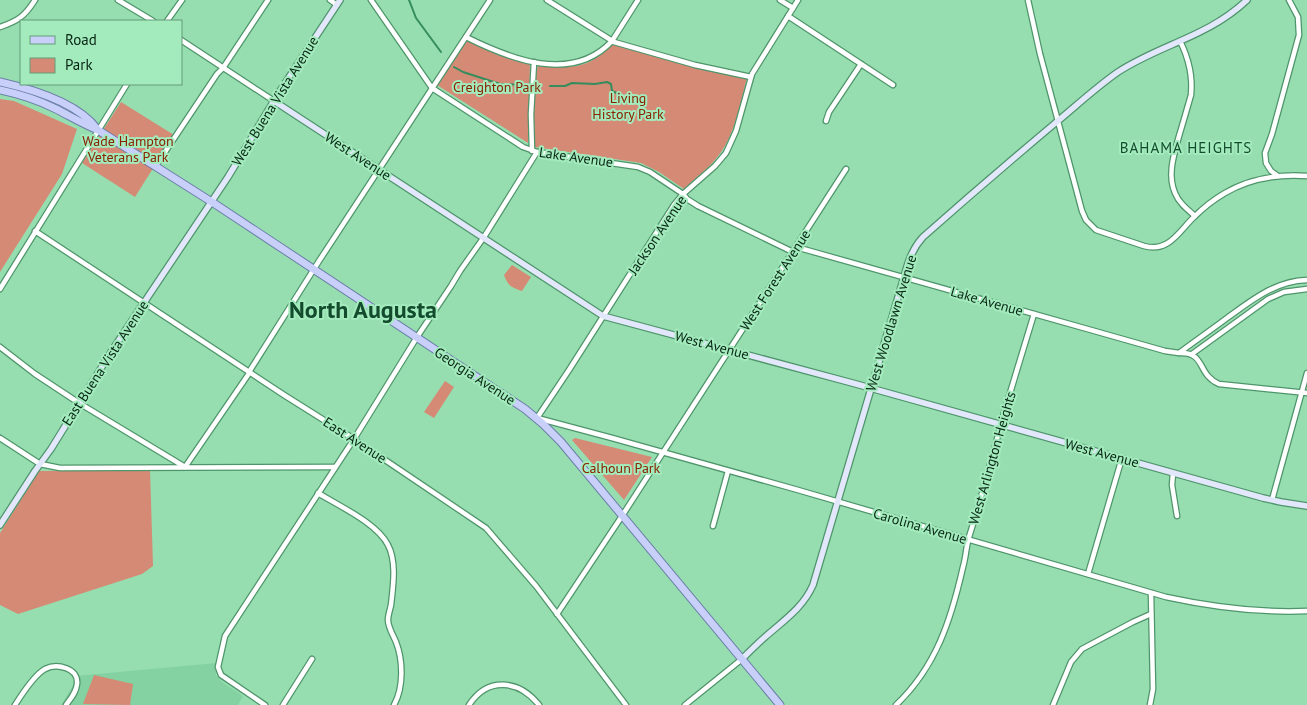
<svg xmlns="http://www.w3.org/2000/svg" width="1307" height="705" viewBox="0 0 1307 705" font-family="'PT Sans',sans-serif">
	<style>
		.built { fill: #84d2a1 }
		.green { fill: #d58a75 }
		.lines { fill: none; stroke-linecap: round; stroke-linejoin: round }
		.stream { stroke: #358c5c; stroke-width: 2 }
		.street-casing { stroke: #4f956b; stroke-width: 7 }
		.secondary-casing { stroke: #4f956b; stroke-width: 8 }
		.primary-casing { stroke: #6c7fa7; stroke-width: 9 }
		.street { stroke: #fff; stroke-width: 4.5 }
		.secondary { stroke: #e3e7fc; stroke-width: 5.5 }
		.primary { stroke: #c8d0fa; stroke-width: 7 }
		.labels { text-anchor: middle; stroke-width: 4; stroke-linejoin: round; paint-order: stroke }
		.park-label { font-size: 14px; fill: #882201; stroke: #a3ebbd }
		.street-label { font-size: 14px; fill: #072514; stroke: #a3ebbd }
		.neighbourhood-label { font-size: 15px; letter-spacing: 1px; fill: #134b2d; stroke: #a3ebbd }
		.town-label { font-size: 24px; font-weight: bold; fill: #134b2d; stroke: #a3ebbd }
	</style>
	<rect width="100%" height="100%" fill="#96deb0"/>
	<!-- built -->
	<polygon class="built" points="216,663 216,675 222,682 243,696 238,705 61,705 73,685 75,676"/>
	<!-- green -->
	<g class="green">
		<polygon points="467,40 498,55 530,63 528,143 437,85"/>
		<path d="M612,44L680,63L747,78C741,100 737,124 726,144C716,163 699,175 684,189L659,172L641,163L535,147C534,120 532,91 538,65C570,69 590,69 612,44Z"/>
		<polygon points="0,99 14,101 77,129 62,174 0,272"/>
		<polygon points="121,102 174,135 135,197 82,163"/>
		<path d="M512,265L531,277L522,291C511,287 508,286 504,275Z"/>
		<polygon points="445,381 454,387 434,418 424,412"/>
		<polygon points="575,438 652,457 624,500 572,440"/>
		<polygon points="150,470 153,566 142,574 18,614 0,605 0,533 39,471"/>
		<polygon points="94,675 133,684 130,705 83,704"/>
	</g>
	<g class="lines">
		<!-- stream -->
		<g class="stream">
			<polyline points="409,0 416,18 441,52"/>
			<polyline points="454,67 463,72 500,84 524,85"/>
			<polyline points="550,86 565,86 572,83 595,84 607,82 611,84 612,91 623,96"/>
		</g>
		<!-- street casing -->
		<g class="street-casing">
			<g id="street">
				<polyline points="118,0 153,21"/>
				<polyline points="330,0 337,5"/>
				<polyline points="371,0 432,88 523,147 537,152 638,167 650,172 683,194 687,199 698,206 793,252"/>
				<polyline points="547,0 614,42 695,65 751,77"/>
				<polyline points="780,0 793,8"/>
				<path d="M798,0L752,74L736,131L726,153L715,166L683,194L674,205L569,370L537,418L612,438L798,490L1166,597C1212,607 1260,613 1307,611"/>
				<path d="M1028,0L1040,54L1082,211L1086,220L1096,230L1144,246C1169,253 1179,231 1194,217C1203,208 1213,200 1225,193C1249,179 1279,174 1307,176"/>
				<polyline points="788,16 893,85"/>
				<polyline points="167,21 182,0"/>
				<path d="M0,27C18,21 25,16 35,0"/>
				<path d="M466,37C510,59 572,84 612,41L638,0"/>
				<polyline points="181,40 274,101"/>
				<path d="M1180,41C1189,59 1193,75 1191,95C1187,109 1183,123 1179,136C1174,155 1167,174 1175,193C1179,203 1187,209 1195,216"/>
				<polyline points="826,121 829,112 861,64"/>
				<polyline points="532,151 531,114 534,62"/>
				<polyline points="155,167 217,74 223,68 268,0"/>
				<polyline points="1278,176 1271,171 1266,163 1265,153 1272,134 1299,35 1298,17 1289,0"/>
				<polyline points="35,231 284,395 354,439 486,528 536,586 626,705"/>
				<path d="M796,247L1098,332L1165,351L1179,353C1195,341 1211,330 1227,318C1252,300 1275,281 1307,280"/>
				<polyline points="0,289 127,84"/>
				<polyline points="0,347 35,374 79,403 185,467 250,372"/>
				<path d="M1180,353C1206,352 1197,375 1219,384L1307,393"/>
				<polyline points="1192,354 1268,299 1284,292 1307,289"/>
				<polyline points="249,372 319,261 490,0"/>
				<polyline points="0,438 40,464 60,468 335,467"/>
				<polyline points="1173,473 1172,485 1177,516"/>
				<path d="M318,493C339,506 377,523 388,545C397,562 393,587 391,605C390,610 388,615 388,620C388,627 393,635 396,642C403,660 404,687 394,705"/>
				<polyline points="1272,500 1307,373"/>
				<polyline points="713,526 728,471"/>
				<polyline points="1088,574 1122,458"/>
				<polyline points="557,614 622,516 846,169"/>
				<path d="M15,705C22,694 34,675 45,669C57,663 79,668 77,684C76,693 71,698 66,705"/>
				<polyline points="265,705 221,675 218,667 225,636 354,439 417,337 451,286 460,271 484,237 537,152"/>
				<polyline points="283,705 312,659"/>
				<path d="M469,705C488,676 519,680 539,705"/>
				<polyline points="685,705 742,659"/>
				<path d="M896,705C936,667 951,620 963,567C966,557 966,547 969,537C982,496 993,454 1004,413C1014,379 1024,347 1034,314"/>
				<polyline points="1053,705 1071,662 1082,649 1133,622 1151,614"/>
				<polyline points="1150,705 1153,689 1151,593"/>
			</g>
		</g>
		<!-- secondary casing -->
		<g class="secondary-casing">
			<g id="secondary">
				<polyline points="274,101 603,316 856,384 1263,498 1281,502 1307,506"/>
				<polyline points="0,525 35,471 51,449 111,352 228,177 278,94 340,0"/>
				<path d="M742,659C749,652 757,644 765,637C783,621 803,608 813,585L904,277C908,262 912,249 923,237C966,199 1009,162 1053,125C1075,107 1095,88 1118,72C1161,44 1208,37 1247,0"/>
			</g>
		</g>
		<!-- primary casing -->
		<g class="primary-casing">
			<g id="primary">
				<path d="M0,82C31,89 78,103 97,129"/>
				<path d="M0,90C19,94 38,100 56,109C70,116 83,124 98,130L215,204L525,409L543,424L561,442L780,705"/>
			</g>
		</g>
		<!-- street -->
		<use href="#street" class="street"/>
		<!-- secondary -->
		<use href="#secondary" class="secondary"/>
		<!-- primary -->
		<use href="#primary" class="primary"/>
	</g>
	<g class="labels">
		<!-- park labels -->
		<g class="park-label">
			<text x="497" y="92">Creighton Park</text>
			<text x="628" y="103">Living<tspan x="628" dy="16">History Park</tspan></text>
			<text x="128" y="146">Wade Hampton<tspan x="128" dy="16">Veterans Park</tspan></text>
			<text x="621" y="473">Calhoun Park</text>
		</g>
		<!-- street labels -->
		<g class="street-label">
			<text transform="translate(275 101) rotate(-58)" y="5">West Buena Vista Avenue</text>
			<text transform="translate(358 156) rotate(33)" y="5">West Avenue</text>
			<text transform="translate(576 157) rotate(8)" y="5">Lake Avenue</text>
			<text transform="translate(657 235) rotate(-56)" y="5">Jackson Avenue</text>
			<text transform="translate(775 280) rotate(-57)" y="5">West Forest Avenue</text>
			<text transform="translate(987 301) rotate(16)" y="5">Lake Avenue</text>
			<text transform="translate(891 323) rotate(-73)" y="5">West Woodlawn Avenue</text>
			<text transform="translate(712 345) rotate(15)" y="5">West Avenue</text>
			<text transform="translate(105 363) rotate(-57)" y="5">East Buena Vista Avenue</text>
			<text transform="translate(475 376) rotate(33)" y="5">Georgia Avenue</text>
			<text transform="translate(355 440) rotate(33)" y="5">East Avenue</text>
			<text transform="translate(1102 453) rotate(15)" y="5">West Avenue</text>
			<text transform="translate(992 458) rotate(-74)" y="5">West Arlington Heights</text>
			<text transform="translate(920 526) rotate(16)" y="5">Carolina Avenue</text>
		</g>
		<!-- neighbourhood labels -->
		<g class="neighbourhood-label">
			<text x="1186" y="153">BAHAMA HEIGHTS</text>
		</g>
		<!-- town labels -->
		<g class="town-label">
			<text x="363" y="318">North Augusta</text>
		</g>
	</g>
	<!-- legend -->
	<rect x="20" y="20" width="162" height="65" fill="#a3ebbd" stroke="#659c79"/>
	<rect x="30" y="36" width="25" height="8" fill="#c8d0fa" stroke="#659c79"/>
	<text x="65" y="45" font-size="15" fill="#072514">Road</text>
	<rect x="30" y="58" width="25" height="15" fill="#d58a75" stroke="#659c79"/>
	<text x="65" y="70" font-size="15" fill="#072514">Park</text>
</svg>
